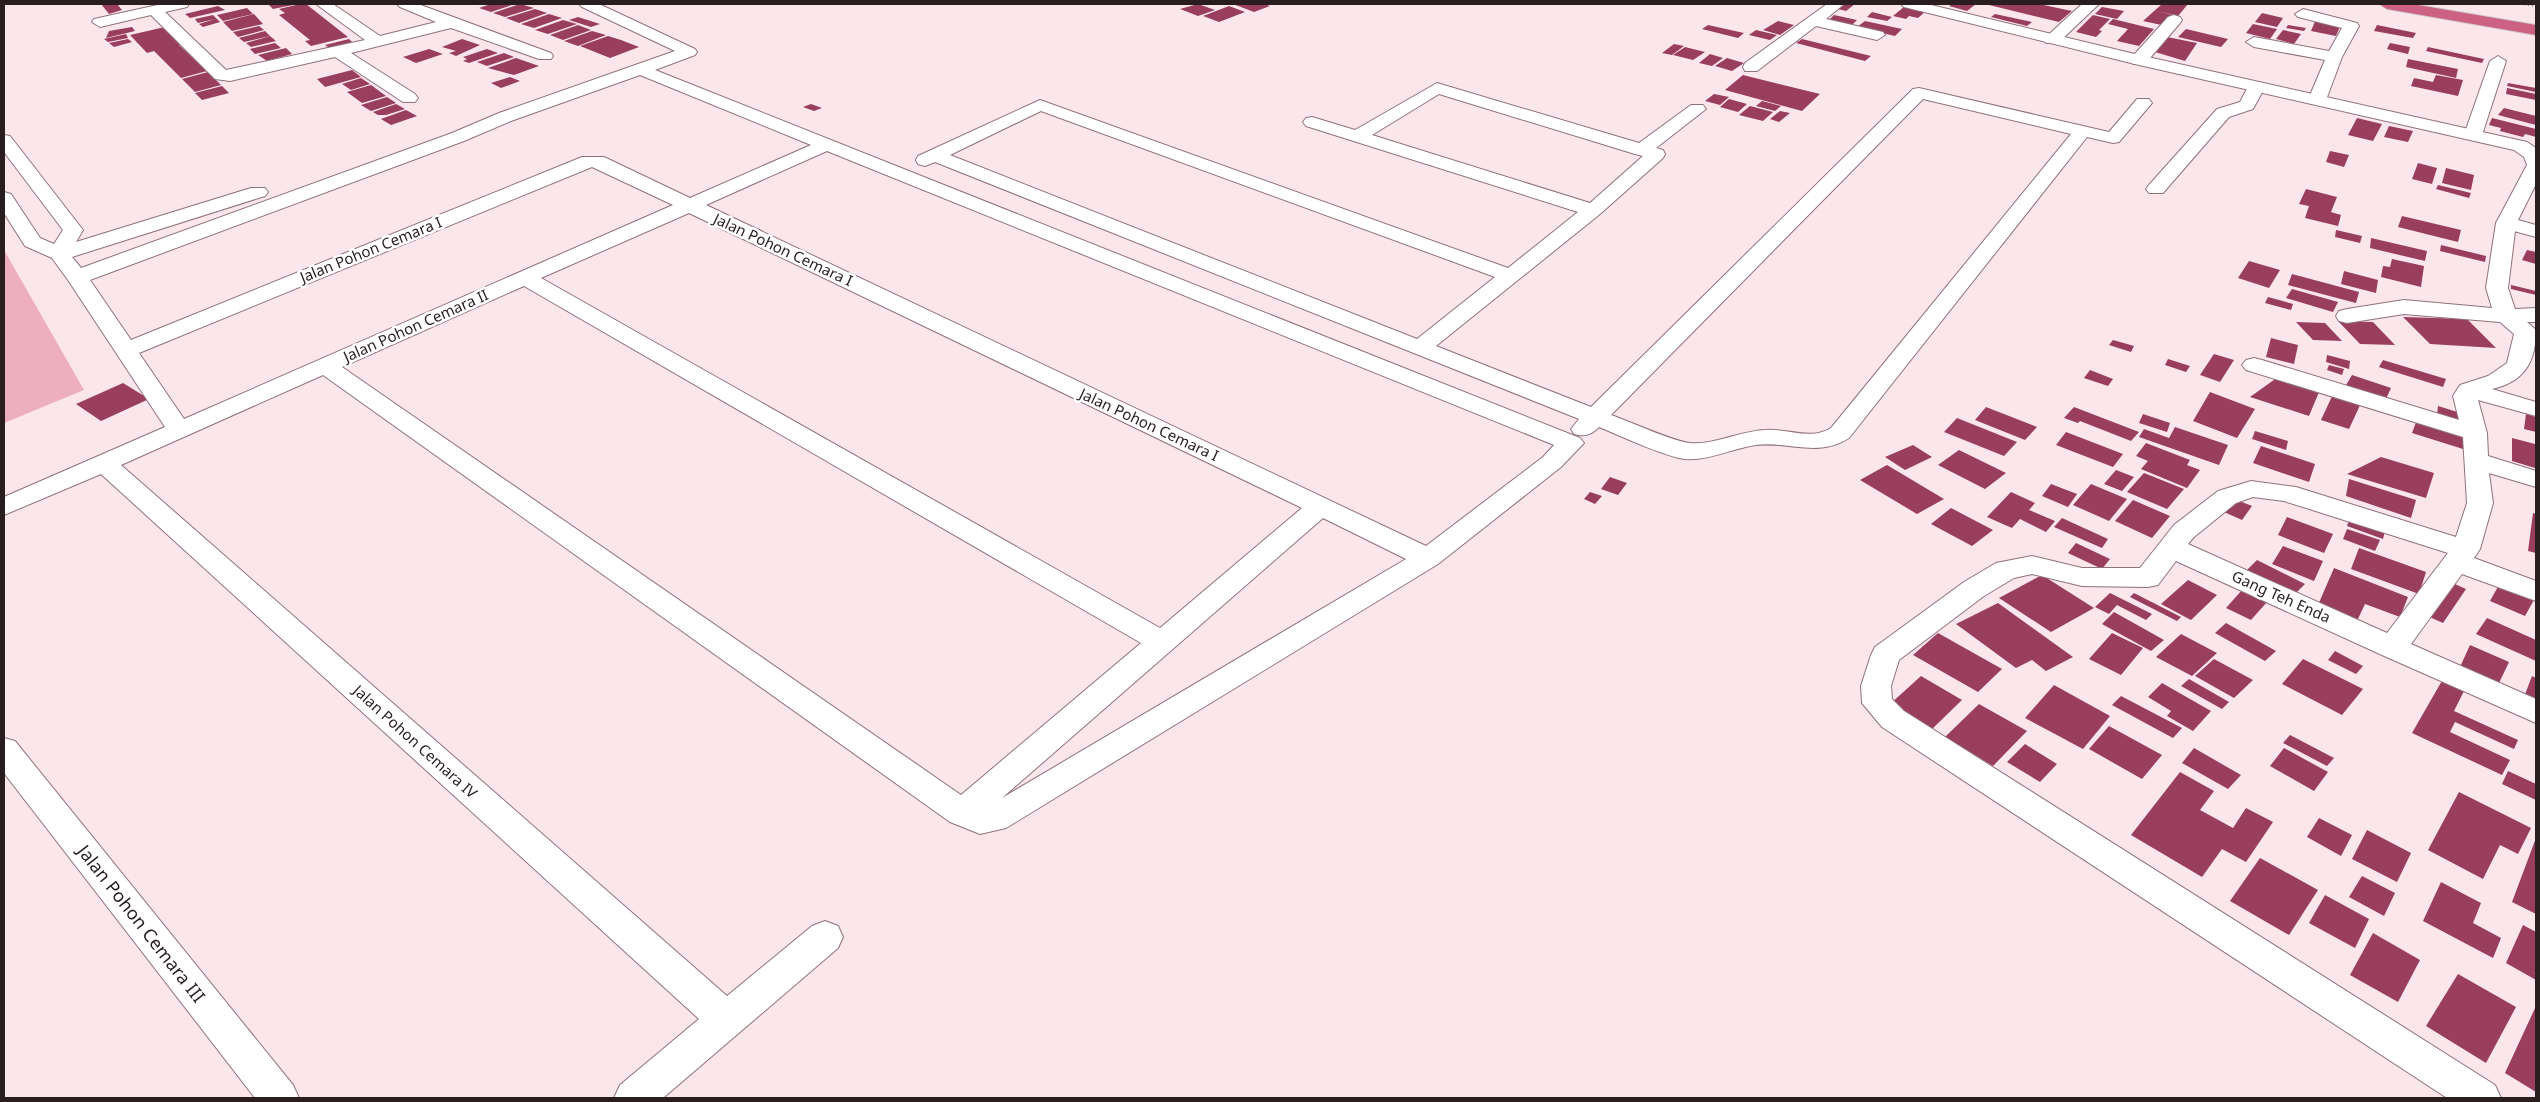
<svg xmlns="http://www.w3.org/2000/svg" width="2540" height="1102" viewBox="0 0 2540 1102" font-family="'Noto Sans',sans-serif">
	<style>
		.green { fill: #edaebe }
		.building { fill: #9a3e5d }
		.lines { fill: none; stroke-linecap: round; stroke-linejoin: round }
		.street-casing { stroke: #907279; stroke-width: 2 }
		.secondary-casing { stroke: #907279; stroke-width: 2 }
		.highway-casing { stroke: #d0cdce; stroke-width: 2 }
		.street { fill: #fff; fill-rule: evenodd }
		.secondary { fill: #fff; fill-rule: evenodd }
		.highway { fill: #cd6184; fill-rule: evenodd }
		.rail { stroke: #7d6d71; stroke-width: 2.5; stroke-dasharray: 1 3; stroke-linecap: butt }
		.labels { text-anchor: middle; stroke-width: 5; stroke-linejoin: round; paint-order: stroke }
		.street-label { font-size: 15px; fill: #291d20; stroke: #fff }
		.near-street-label { font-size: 18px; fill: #291d20; stroke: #fff }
	</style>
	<rect width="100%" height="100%" fill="#fbe6eb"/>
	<!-- green -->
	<polygon class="green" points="4,250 84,390 4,423"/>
	<!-- building -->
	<g class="building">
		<polygon points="101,4 117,4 122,10 109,14"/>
		<polygon points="268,4 293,4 293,5 273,9"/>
		<polygon points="300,4 306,4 348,37 311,46 305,41 310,40 279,15 285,13 279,9"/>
		<polygon points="491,4 515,4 491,12 479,8"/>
		<polygon points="520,4 534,8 505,17 493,13"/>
		<polygon points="1198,4 1215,10 1198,16 1180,9"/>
		<polygon points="1233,4 1264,4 1270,6 1254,12"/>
		<polygon points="1845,4 1855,4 1846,11 1838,9"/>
		<polygon points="1952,4 1976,4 1967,11 1949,6"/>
		<polygon points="1991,4 2039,4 2072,11 2059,22 1989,5"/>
		<polygon points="2162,4 2188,4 2178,16 2158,11 2176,16 2166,26 2143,21"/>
		<polygon points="218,6 225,10 190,18 185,14"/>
		<polygon points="1229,6 1245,12 1219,22 1203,16"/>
		<polygon points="1905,6 1926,11 1918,18 1909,16 1906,19 1893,16"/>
		<polygon points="2102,7 2124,11 2117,19 2095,14"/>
		<polygon points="247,8 253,14 223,21 217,15"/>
		<polygon points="535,9 547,13 519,23 506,18"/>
		<polygon points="1872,12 1892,17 1887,21 1867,17"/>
		<polygon points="2262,13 2283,18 2277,27 2255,22"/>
		<polygon points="254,14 263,24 232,31 223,22"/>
		<polygon points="549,14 562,18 534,28 521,24"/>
		<polygon points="1995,14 2032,22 2027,26 1991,17"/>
		<polygon points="213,15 220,22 203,27 199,24 215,19 198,23 195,19"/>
		<polygon points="1834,15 1857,20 1851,26 1828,21"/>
		<polygon points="2093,15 2110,19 2099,30 2102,31 2096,37 2076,32"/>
		<polygon points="578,17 600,24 591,27 569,20"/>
		<polygon points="2113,19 2154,29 2139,46 2117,41 2128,29 2108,24"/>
		<polygon points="2316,19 2341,24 2336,36 2311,31"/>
		<polygon points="563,20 577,24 548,34 535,30"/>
		<polygon points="1778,21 1794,25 1780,35 1763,30"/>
		<polygon points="1865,21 1902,29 1895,36 1857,27"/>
		<polygon points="2253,24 2277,29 2270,39 2246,33"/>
		<polygon points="578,25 591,30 563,40 550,35"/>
		<polygon points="1708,25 1744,33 1738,38 1702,29"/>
		<polygon points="2288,25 2306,28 2304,31 2286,28"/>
		<polygon points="2377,25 2416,33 2413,38 2374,31"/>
		<polygon points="259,26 264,30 238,37 233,32"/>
		<polygon points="132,27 135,31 106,38 109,31"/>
		<polygon points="165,27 182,45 179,45 207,71 181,78 154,51 147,53 130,35"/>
		<polygon points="2186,29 2228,39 2221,47 2178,37"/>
		<polygon points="1756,30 1777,35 1770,40 1749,35"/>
		<polygon points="2283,30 2301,34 2294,44 2276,39"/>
		<polygon points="265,31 270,36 244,42 239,38"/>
		<polygon points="592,31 606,35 578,46 564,41"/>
		<polygon points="126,34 128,38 108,42 104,39"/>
		<polygon points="270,36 276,41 251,47 246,43"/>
		<polygon points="608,36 621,40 639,47 610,58 580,46"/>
		<polygon points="2167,37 2197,43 2185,61 2155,52"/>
		<polygon points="128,39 132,42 114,47 109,43"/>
		<polygon points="349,39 354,44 324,51 321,49 328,47 325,45"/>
		<polygon points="462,39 480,45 456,56 449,53 456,51 442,47"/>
		<polygon points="1802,39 1871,56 1865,61 1796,43"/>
		<polygon points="275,43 281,48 255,54 250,49"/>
		<polygon points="2390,43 2410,47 2408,54 2387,49"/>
		<polygon points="1674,44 1684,46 1672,55 1662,53"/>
		<polygon points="1685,47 1705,52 1693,60 1673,55"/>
		<polygon points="2428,47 2484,59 2482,63 2426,51"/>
		<polygon points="286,48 292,54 267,61 258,55"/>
		<polygon points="429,49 443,54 416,63 403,57"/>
		<polygon points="487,49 498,53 469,63 463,61 467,59 463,57"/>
		<polygon points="504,53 514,57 487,66 477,62"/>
		<polygon points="1710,54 1723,58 1712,66 1699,63"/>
		<polygon points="516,58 539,66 514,75 488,68"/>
		<polygon points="1727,58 1744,63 1732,71 1715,66"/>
		<polygon points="2408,59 2458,69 2456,78 2406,67"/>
		<polygon points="352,70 361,77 325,87 317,79"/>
		<polygon points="208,72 221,85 195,92 182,79"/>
		<polygon points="1743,75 1820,94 1802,111 1725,90"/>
		<polygon points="2436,75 2463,80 2458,96 2411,86 2414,78 2433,82"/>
		<polygon points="510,77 520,81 501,88 491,83"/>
		<polygon points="361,78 370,84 351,90 342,84"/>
		<polygon points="2508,83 2536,88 2536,92 2507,86"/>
		<polygon points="371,85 386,96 362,103 347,92"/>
		<polygon points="222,86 229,93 202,100 195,93"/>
		<polygon points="2507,88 2536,94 2536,100 2506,94"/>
		<polygon points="1714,94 1729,97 1720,105 1705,101"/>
		<polygon points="387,97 396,103 371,111 361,105"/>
		<polygon points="1729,99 1747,104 1738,112 1720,107"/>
		<polygon points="1762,101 1781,106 1775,111 1756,106"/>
		<polygon points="396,104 405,109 386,115 378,115 373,112"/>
		<polygon points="811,104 822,108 814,111 803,107"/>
		<polygon points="1750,106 1773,112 1763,121 1739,115"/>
		<polygon points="2504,108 2536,116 2536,125 2498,115"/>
		<polygon points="406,110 417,116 391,125 381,119"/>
		<polygon points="1780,111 1790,113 1779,122 1770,119"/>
		<polygon points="2357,118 2382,124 2373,141 2348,135"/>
		<polygon points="2492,118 2536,129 2536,137 2525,134 2523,137 2500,131 2501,128 2489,125"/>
		<polygon points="2389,126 2413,131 2408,142 2384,137"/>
		<polygon points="2330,151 2349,155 2344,167 2326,162"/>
		<polygon points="2418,163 2437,168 2432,184 2412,179"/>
		<polygon points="2446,168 2474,175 2471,190 2442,183"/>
		<polygon points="2438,185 2471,193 2469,198 2436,189"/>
		<polygon points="2306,189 2337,197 2331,212 2341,215 2338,226 2305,218 2309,206 2299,204"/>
		<polygon points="2402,216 2461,230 2458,242 2398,227"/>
		<polygon points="2336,230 2362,236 2360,243 2335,237"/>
		<polygon points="2371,238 2427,251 2425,261 2370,248"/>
		<polygon points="2441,245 2486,256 2485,262 2440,251"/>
		<polygon points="2527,250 2536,252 2536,264 2522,260"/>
		<polygon points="2392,259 2424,266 2421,287 2381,277 2383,266 2390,267"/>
		<polygon points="2249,261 2280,270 2269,288 2238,278"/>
		<polygon points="2344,271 2378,280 2376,293 2341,284"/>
		<polygon points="2292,274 2359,292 2356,303 2288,285"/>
		<polygon points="2511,285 2536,291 2536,295 2511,289"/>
		<polygon points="2292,289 2338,302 2333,312 2286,298"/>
		<polygon points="2268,297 2293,304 2291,310 2265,303"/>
		<polygon points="2403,317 2467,319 2496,348 2430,344"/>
		<polygon points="2338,321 2373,322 2395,345 2360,344"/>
		<polygon points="2296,322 2325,323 2342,341 2313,340"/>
		<polygon points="2271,338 2298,345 2294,364 2266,357"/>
		<polygon points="2113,340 2134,346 2131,352 2109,345"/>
		<polygon points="2214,354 2234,360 2220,382 2200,375"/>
		<polygon points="2327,355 2350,361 2349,369 2326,362"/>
		<polygon points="2168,359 2190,366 2186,372 2165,365"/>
		<polygon points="2383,360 2446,379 2443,387 2379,367"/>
		<polygon points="2329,365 2344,369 2342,375 2327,370"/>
		<polygon points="2090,370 2113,379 2108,386 2084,378"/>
		<polygon points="2352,375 2391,388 2385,401 2345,387"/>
		<polygon points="2278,377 2319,392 2309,416 2250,397"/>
		<polygon points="123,383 149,399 101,421 76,404"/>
		<polygon points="2210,392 2255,409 2237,438 2193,421"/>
		<polygon points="2334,392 2362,401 2349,429 2321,420"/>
		<polygon points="2438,406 2467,415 2466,423 2437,415"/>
		<polygon points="1986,407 2037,427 2025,440 1975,420"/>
		<polygon points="2074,407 2139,432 2131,441 2080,421 2078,423 2064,418"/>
		<polygon points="2143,414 2170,423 2167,432 2139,423"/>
		<polygon points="2526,414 2536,417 2536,432 2524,429"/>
		<polygon points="2418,417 2468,432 2463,449 2412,433"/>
		<polygon points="1957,418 2017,442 2004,456 1944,432"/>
		<polygon points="2175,427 2228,445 2219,465 2139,437 2144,429 2169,438"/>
		<polygon points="2255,431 2288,441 2286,450 2252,439"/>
		<polygon points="2066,432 2123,454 2113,467 2056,445"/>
		<polygon points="2512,438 2535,444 2535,468 2512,461"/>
		<polygon points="2146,443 2190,460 2187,465 2200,470 2187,488 2141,469 2148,461 2136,456"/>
		<polygon points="1913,445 1932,457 1905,470 1885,457"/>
		<polygon points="2261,446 2315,464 2309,482 2253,463"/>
		<polygon points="1959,450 2006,473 1985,489 1938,465"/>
		<polygon points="2381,457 2434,473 2426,498 2347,474"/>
		<polygon points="1887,465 1944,499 1917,514 1860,480"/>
		<polygon points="2116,470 2134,477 2122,491 2104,484"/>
		<polygon points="2144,473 2184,489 2167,509 2127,492"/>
		<polygon points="1610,477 1627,483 1618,495 1601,489"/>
		<polygon points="2349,479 2416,500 2411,518 2346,496"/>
		<polygon points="2051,484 2077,494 2068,507 2042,496"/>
		<polygon points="2091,484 2127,499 2109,521 2073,505"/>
		<polygon points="1590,492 1602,496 1595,504 1584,499"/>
		<polygon points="2011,492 2035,503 2029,510 2055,521 2046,532 2020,519 2012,528 1987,517"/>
		<polygon points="2234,499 2252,506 2242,520 2224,512"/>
		<polygon points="2133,500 2170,516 2152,538 2115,521"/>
		<polygon points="1951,508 1993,530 1972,546 1931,524"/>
		<polygon points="2533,513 2536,514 2536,553 2528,551"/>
		<polygon points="2351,515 2386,527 2383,539 2347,526"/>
		<polygon points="2287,517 2333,534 2324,553 2278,535"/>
		<polygon points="2062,518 2108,539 2102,548 2054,527"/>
		<polygon points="2347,529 2380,540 2375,551 2343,539"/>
		<polygon points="2076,543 2110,559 2102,569 2068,553"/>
		<polygon points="2283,546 2323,561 2314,581 2272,564"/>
		<polygon points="2359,548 2426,572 2419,594 2351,569"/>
		<polygon points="2257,560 2305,584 2294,595 2246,571"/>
		<polygon points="2334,568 2408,597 2400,617 2365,604 2357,621 2318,605"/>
		<polygon points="2042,575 2094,608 2051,632 1999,598"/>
		<polygon points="2188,580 2217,595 2191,620 2161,604"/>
		<polygon points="2448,581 2466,589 2443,623 2425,615"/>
		<polygon points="2500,583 2535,598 2525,616 2490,601"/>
		<polygon points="2242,590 2267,602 2251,620 2226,608"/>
		<polygon points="2110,593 2152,614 2146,620 2117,605 2109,614 2095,607"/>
		<polygon points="2134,593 2181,617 2177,621 2130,597"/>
		<polygon points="1998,603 2073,657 2046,671 2032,660 2016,668 1956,624"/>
		<polygon points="2114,612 2164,640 2151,651 2102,624"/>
		<polygon points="2487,618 2536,640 2536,661 2476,634"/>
		<polygon points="2226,623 2276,651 2265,661 2215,633"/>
		<polygon points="1938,633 2002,669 1978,692 1913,655"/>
		<polygon points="2112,633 2143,648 2121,675 2089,659"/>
		<polygon points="2181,634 2217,653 2192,676 2156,657"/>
		<polygon points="2470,645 2509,662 2499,683 2460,667"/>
		<polygon points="2335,651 2363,666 2356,674 2328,660"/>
		<polygon points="2214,659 2253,680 2234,698 2195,676"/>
		<polygon points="2303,659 2363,689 2342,715 2282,684"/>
		<polygon points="1921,676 1962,700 1931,730 1889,705"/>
		<polygon points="2532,676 2536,678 2536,702 2524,697"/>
		<polygon points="2189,679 2229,702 2222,709 2181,686"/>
		<polygon points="2443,679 2465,689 2454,711 2518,740 2514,749 2455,722 2450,732 2510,760 2502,775 2412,733"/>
		<polygon points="2162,683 2211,711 2193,731 2167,716 2171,711 2148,697"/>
		<polygon points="2054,685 2110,716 2083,749 2025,718"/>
		<polygon points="2121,696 2182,728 2173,738 2112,705"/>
		<polygon points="1979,704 2027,731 1993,766 1945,737"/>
		<polygon points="2109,726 2162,755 2142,779 2089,749"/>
		<polygon points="2290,735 2334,758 2327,766 2283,743"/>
		<polygon points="2025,744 2057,764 2040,782 2007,762"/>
		<polygon points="2194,748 2241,775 2228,789 2182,763"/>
		<polygon points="2284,748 2328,772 2314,791 2270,766"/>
		<polygon points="2508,771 2536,784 2536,800 2502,784"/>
		<polygon points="2180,772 2214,791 2200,810 2233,828 2246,808 2273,822 2246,862 2222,849 2202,877 2131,835"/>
		<polygon points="2459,792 2531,828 2518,854 2500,845 2483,879 2428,850"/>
		<polygon points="2319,818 2352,835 2341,856 2307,837"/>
		<polygon points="2367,830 2411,853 2397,882 2352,859"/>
		<polygon points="2536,838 2536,914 2512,902"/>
		<polygon points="2260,858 2318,890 2289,935 2230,901"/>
		<polygon points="2362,876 2395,893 2384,916 2349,897"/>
		<polygon points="2441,882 2481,903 2473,923 2501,938 2493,958 2423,921"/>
		<polygon points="2325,895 2369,919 2355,948 2309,923"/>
		<polygon points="2523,925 2536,932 2536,980 2506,963"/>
		<polygon points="2373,933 2420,960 2398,1002 2350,975"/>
		<polygon points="2458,974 2516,1007 2486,1063 2426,1026"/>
		<polygon points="2536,1006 2536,1092 2505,1073"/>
	</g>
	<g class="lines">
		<!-- street casing -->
		<g class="street-casing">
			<g id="street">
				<polygon points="162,4 189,4 187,7 165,12 226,70 365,40 316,4 333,4 380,36 436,22 400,7 397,4 418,4 551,53 553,56 551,59 539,59 451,28 351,53 415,94 418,98 415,102 403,102 335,57 230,81 215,79 151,15 100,27 92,22 94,19"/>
				<path d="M579,4H599L695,49L697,52L695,55L655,70L1580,438L1584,443L1561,467L1438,564L1006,828L980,834L950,822L323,375L121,465L727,996L812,926L825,921L838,926L843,937L838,948L663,1098H614L620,1085L699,1019L101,474L4,515V497L165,427L68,280L52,258L25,246L4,213V192L11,194L40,238L54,244L63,230L4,152V135L10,136L83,230L76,242L251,188H265L268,192L265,196L72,257L81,268L452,133L499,113L675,51L582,7ZM640,75L811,145L690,198L604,157H582L131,340L90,280L464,141L511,121ZM827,151L1554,445L1543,457L1426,546L706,205ZM592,167L673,205L184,419L139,353ZM689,213L1302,508L1160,628L541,278ZM524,286L1141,643L961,795L342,367ZM1323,518L1406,559L1002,798Z"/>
				<polygon points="1827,4 1844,4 1826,19 1883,32 1885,35 1877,40 1816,26 1757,71 1745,71 1743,67 1745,63"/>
				<polygon points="2082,4 2099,4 2058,43 2046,43 2044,40 2046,37"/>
				<polygon points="2303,9 2357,23 2359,26 2342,57 2326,100 2323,104 2311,104 2308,100 2325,60 2254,47 2246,42 2254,37 2329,51 2342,28 2298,17 2295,14"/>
				<polygon points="2174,15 2180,17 2182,20 2180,23 2145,64 2133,64 2131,60 2133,56 2168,17"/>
				<polygon points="2498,56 2506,61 2482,135 2479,139 2467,139 2464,135 2490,61"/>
				<polygon points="2256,82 2262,83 2265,87 2253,109 2229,117 2163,193 2149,193 2146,189 2149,185 2217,109 2240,102 2250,83"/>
				<path d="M1437,83L1639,143L1691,105H1703L1706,109L1656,148L1663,150L1665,154L1663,158L1600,214L1436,346L1591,407L1913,89L1919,88L2109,132L2137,99H2149L2152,103L2119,142L2113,143L2087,137L1849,438C1818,458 1789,441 1756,445C1733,448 1709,461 1685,459C1663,456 1621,436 1599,427C1591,435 1585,437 1574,434L1571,429L1579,419L935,162L925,166L918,164L916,160L918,156L1040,100L1508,268L1578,212L1306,126L1303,122L1306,118L1312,117L1355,130ZM1439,94L1635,154L1643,156L1590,203L1372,135ZM1923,99L2071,134L1831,428C1810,441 1788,428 1765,430C1740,431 1715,445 1690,443C1674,442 1629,421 1611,415ZM1041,111L1495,277L1417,339L950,155Z"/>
				<path d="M2506,217L2513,219L2516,223L2508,288L2515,309L2536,308V322H2527L2536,330C2536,362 2524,382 2492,389L2536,402V416L2478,400L2487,433L2488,456L2536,471V487L2489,473L2493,503L2480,549L2474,558L2536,581V601L2462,574L2411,644L2536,699V723L2382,655L2176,561L2158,585L2148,587L2082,586L2032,574L2014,578L1984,596L1899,660L1891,686L1892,699L1904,711L2495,1085L2501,1098H2447L1882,727L1862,703L1861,686L1871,655L1875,647L1964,582L1996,563L2032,556L2082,568H2140L2174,525L2218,491L2251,481L2296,487L2456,537L2467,503L2463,437L2246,370L2242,365L2246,360L2254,358L2262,360L2459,420L2453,396L2460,385L2488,376L2507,363L2514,334L2500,322L2404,314L2347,323L2339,321L2336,316L2339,311L2347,309L2404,300L2492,308L2486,288L2496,223L2499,219ZM2253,497L2284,501L2448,553L2387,633L2188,544L2194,537L2236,503Z"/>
				<polygon points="4,738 15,741 293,1085 299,1098 255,1098 4,773"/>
			</g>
		</g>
		<!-- secondary casing -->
		<g class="secondary-casing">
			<polygon id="secondary" points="1901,4 1927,4 2139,55 2527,142 2536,148 2536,184 2518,220 2536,225 2536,237 2499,227 2496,223 2527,165 2524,157 2514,150 2139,65 1904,7"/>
		</g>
		<!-- highway casing -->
		<g class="highway-casing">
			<polygon id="highway" points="2379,4 2412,4 2536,25 2536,35 2387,9"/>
		</g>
		<!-- street -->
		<use href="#street" class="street"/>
		<!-- secondary -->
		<use href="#secondary" class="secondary"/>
		<!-- highway -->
		<use href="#highway" class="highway"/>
		<!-- rail -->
		<polyline class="rail" points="2524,4 2536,6"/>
	</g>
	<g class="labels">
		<!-- street labels -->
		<g class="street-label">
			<text transform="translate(371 250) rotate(-22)" y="5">Jalan Pohon Cemara I</text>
			<text transform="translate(783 250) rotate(25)" y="5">Jalan Pohon Cemara I</text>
			<text transform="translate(416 326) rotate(-24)" y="5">Jalan Pohon Cemara II</text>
			<text transform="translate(1149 425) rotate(25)" y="5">Jalan Pohon Cemara I</text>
			<text transform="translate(2281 597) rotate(24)" y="5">Gang Teh Enda</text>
			<text transform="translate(415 742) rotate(42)" y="5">Jalan Pohon Cemara IV</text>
		</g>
		<!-- near-street labels -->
		<g class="near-street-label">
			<text transform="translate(141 924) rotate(52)" y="6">Jalan Pohon Cemara III</text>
		</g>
	</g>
	<!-- border -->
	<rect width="2540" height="1102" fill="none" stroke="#291d20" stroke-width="10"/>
</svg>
